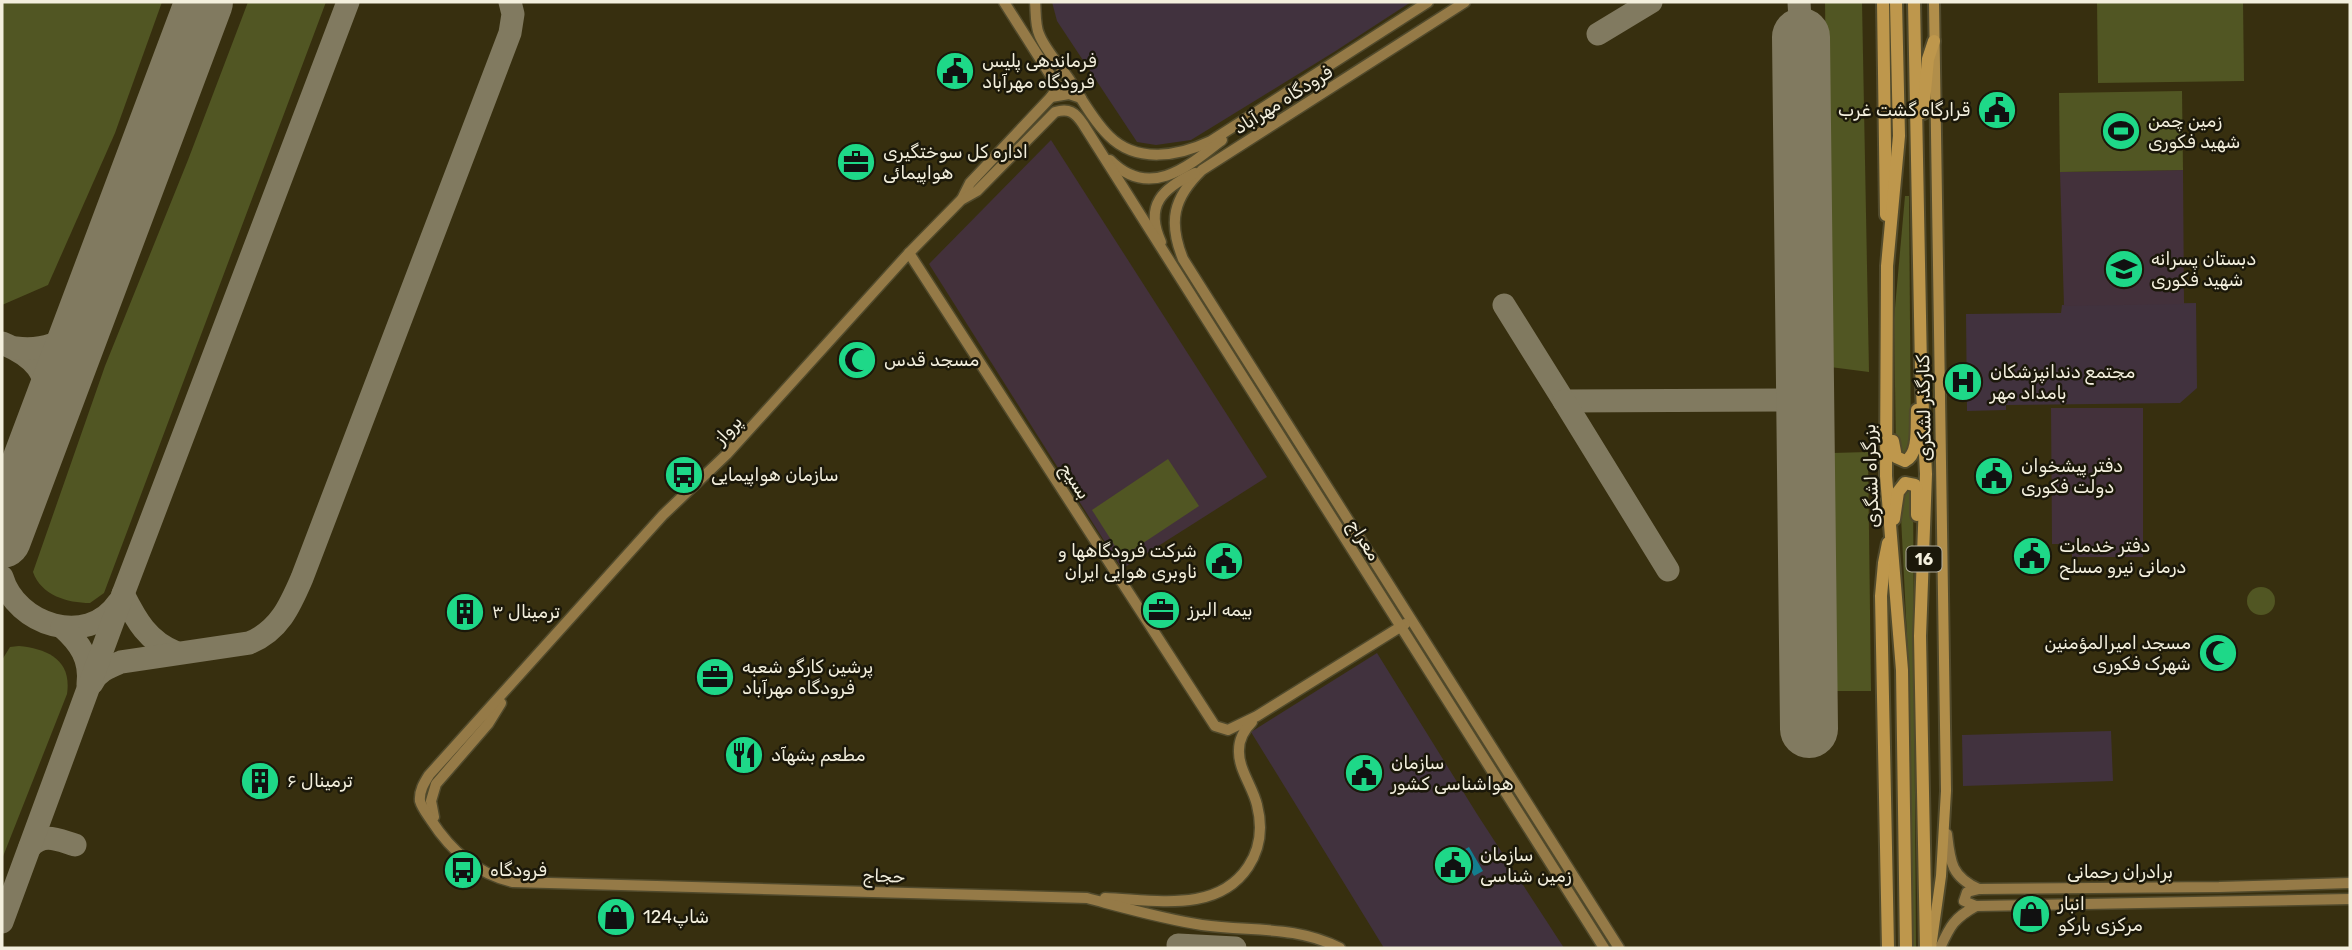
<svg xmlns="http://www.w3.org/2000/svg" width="2352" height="950" viewBox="0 0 2352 950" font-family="Rubik,'Noto Naskh Arabic',sans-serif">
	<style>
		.commercial { fill: #41323e }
		.education { fill: #43313b }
		.green { fill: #515623 }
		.water { fill: #137e8e }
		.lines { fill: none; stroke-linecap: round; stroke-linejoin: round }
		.taxiway { stroke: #817a60; stroke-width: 23 }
		.runway { stroke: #817a60; stroke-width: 58 }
		.secondary-casing { stroke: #514a2c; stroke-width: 13 }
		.primary-casing { stroke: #514a2c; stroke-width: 14 }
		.trunk-casing { stroke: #514a2c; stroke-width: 16 }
		.secondary { stroke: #957a47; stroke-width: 10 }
		.primary { stroke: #b18e4a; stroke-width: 10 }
		.trunk { stroke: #be974c; stroke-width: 12 }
		.labels { text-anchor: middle; stroke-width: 5; stroke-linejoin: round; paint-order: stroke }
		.shield { fill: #1b180a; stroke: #b2ae9e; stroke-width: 2 }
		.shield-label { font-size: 16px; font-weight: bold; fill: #f3efdd }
		.poi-label { font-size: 18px; fill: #f3efdd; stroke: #1b180a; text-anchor: start }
		.street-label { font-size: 18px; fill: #f3efdd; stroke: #1b180a }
	</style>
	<rect width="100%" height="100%" fill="#372f0f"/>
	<!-- commercial -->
	<g class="commercial">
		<polygon points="1052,2 1411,2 1334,52 1191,140 1156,145 1137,142 1057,21"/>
		<polygon points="2196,303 2197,388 2180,403 2006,405 2006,410 1967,411 1966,314 2061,313 2062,305"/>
		<polygon points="1377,653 1477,814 1564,948 1384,948 1251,732"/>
		<polygon points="2111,731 2113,781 1963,786 1962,735"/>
	</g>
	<!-- education -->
	<g class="education">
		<polygon points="1051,140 1267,477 1122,569 929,264"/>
		<polygon points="2183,170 2184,304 2064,306 2060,172"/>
		<polygon points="2051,408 2143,408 2143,557 2072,557 2072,544 2052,544"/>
	</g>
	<!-- green -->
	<g class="green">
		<polygon points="2,2 162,2 115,133 48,285 2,305"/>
		<path d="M248,2H326L104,593L90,603C67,603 41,595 33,572L105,366L188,160Z"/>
		<polygon points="1825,2 1862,2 1869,372 1830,367"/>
		<polygon points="2097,2 2243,2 2244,81 2098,83"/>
		<polygon points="2182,91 2183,170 2060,172 2059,93"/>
		<polygon points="1905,196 1909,196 1911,450 1907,456 1896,451 1894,319"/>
		<polygon points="1868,452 1871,691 1834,691 1832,453"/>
		<polygon points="1168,459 1199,506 1122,557 1092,510"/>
		<polygon points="1903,489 1913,491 1916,948 1913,948 1908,657 1900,497"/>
		<circle cx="2261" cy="601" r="14"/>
		<path d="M19,646C48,649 72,660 67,694L2,859V660L10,647Z"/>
	</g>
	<!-- water -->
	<polygon class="water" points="1469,847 1483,871 1474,876 1460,852"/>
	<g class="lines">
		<!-- taxiway -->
		<g class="taxiway">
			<polyline points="1799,2 1801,37"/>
			<polyline points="1598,34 1651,2"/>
			<polyline points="1504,305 1564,401 1805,400"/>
			<path d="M2,343C36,357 47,372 49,409"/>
			<path d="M16,348C43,351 64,344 82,323"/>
			<polyline points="1564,401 1668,570"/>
			<path d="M2,577C16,625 87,648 118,603"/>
			<path d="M123,594C136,620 148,642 177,653"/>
			<path d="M62,627C80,643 91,659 88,684"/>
			<path d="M92,683C98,671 109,667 121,662L249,643C279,631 290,606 302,578L510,33L513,14L510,2"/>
			<path d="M30,847C44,832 58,840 75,845"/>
			<polyline points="2,922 123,594 348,2"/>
			<polyline points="1178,945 1235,948"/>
		</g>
		<!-- runway -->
		<g class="runway">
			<polyline points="1801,37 1809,729"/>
			<polyline points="2,539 204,2"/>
		</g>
		<!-- secondary casing -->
		<g class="secondary-casing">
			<g id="secondary">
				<polyline points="1004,2 1056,84 1055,91 1051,97"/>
				<path d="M1035,2C1036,11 1035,25 1039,34C1044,48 1060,66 1069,79C1081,98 1093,120 1109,136C1137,164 1179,156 1211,141L1428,2"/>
				<path d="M1465,2L1202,170C1173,198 1168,222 1183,259L1619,948"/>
				<path d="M1110,160C1149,200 1188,167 1222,140"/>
				<polyline points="962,199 970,183 1051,97 1069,94 1081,98"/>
				<path d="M1161,242C1144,205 1163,188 1195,173"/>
				<polyline points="909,253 1215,726 1228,730 1257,716 1405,624"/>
				<polyline points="434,817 431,801 436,784 488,724 501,703"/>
				<path d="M1947,834C1950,861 1951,877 1979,889L2219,887L2350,883"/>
				<polyline points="1979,889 1967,892 1964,901 1976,906 2350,899"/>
				<path d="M1105,898C1134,899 1167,904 1196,899C1242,891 1269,852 1257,805C1253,787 1238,769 1239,750C1239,739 1245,729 1252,722"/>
				<path d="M1340,948C1294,925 1251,932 1202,925C1163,919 1125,908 1087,898L513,882C477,874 451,851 431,820C427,814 422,808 420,801C419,791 424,783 429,775L663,515L727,454L909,253L961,200L977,191L1055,112C1069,108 1075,112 1083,124L1604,948"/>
				<path d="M1940,948C1950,926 1954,918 1976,906"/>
			</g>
		</g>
		<!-- primary casing -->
		<g class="primary-casing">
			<polyline id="primary" points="1931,948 1941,876 1946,791 1934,2"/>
		</g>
		<!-- trunk casing -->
		<g class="trunk-casing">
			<g id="trunk">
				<polyline points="1883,2 1886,215"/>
				<polyline points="1896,2 1899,136 1887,266 1886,476 1902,670 1906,948"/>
				<polyline points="1914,2 1921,368 1926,474 1920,636 1926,948"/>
				<polyline points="1923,113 1928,59 1934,41"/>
				<path d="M1893,441L1896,457L1905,461C1920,454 1916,425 1917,410"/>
				<polyline points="1894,519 1898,492 1905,483 1915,485 1917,490 1917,515"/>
				<polyline points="1888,543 1884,563 1881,596 1888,948"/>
			</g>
		</g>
		<!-- secondary -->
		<use href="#secondary" class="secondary"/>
		<!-- primary -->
		<use href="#primary" class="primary"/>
		<!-- trunk -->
		<use href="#trunk" class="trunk"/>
	</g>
	<!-- icons -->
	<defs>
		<g id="civic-disc" transform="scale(2.0125)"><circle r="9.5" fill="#1ed888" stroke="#1b180a"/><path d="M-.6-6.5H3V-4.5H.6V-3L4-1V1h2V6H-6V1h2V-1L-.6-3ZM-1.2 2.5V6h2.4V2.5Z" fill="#111"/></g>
		<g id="stadium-disc" transform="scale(2.0125)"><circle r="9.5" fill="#1ed888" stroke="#1b180a"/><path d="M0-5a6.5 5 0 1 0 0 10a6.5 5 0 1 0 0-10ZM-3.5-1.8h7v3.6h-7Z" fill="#111"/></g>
		<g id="office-disc" transform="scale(2.0125)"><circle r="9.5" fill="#1ed888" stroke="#1b180a"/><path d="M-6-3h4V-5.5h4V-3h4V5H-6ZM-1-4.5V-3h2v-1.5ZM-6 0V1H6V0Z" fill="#111"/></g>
		<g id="school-disc" transform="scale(2.0125)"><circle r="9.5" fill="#1ed888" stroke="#1b180a"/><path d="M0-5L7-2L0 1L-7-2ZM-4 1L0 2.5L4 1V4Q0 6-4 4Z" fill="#111"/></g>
		<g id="mosque-disc" transform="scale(2.0125)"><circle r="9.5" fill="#1ed888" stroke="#1b180a"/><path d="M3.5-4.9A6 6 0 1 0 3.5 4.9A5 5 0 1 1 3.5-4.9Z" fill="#111"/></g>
		<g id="hospital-disc" transform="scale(2.0125)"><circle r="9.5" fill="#1ed888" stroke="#1b180a"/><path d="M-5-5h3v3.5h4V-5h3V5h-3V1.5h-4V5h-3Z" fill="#111"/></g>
		<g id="bus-disc" transform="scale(2.0125)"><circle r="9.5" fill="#1ed888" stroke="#1b180a"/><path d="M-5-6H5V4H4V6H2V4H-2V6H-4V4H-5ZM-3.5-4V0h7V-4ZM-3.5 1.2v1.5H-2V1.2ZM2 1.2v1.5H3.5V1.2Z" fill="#111"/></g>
		<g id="building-disc" transform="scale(2.0125)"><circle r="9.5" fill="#1ed888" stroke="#1b180a"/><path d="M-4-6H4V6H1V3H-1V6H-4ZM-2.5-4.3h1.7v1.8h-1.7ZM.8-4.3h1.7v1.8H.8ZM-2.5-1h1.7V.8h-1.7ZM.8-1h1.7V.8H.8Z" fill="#111"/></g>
		<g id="restaurant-disc" transform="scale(2.0125)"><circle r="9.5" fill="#1ed888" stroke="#1b180a"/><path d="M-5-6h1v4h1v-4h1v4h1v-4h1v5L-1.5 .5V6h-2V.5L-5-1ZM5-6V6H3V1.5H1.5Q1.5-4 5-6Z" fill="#111"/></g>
		<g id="shop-disc" transform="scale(2.0125)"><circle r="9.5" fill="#1ed888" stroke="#1b180a"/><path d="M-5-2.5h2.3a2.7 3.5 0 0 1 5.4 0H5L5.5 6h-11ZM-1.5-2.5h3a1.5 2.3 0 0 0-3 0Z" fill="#111"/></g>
	</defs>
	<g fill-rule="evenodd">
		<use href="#civic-disc" x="955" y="71"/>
		<use href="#civic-disc" x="1997" y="110"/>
		<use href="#stadium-disc" x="2121" y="131"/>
		<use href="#office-disc" x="856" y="162"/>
		<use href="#school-disc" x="2124" y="269"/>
		<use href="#mosque-disc" x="857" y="360"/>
		<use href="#hospital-disc" x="1963" y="382"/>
		<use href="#bus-disc" x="684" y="475"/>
		<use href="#civic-disc" x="1994" y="476"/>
		<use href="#civic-disc" x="2032" y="556"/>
		<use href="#civic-disc" x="1224" y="561"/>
		<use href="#office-disc" x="1161" y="610"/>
		<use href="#building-disc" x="465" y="612"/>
		<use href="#mosque-disc" x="2218" y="653"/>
		<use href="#office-disc" x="715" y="677"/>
		<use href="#restaurant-disc" x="744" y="755"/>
		<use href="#civic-disc" x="1364" y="773"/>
		<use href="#building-disc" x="260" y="781"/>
		<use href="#civic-disc" x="1453" y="865"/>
		<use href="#bus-disc" x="463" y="870"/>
		<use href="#shop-disc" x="2031" y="914"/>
		<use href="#shop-disc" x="616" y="917"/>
	</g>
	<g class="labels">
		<!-- shield labels -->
		<rect class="shield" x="1906.5" y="546.5" width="35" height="25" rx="5"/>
		<g class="shield-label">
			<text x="1924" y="565">16</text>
		</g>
		<!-- poi labels -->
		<g class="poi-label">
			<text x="982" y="67">فرماندهی پلیس<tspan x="982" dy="21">فرودگاه مهرآباد</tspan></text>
			<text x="1970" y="116" text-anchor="end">قرارگاه گشت غرب</text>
			<text x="2148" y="127">زمین چمن<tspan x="2148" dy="21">شهید فکوری</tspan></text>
			<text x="883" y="158">اداره کل سوختگیری<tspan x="883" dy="21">هواپیمائی</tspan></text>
			<text x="2151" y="265">دبستان پسرانه<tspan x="2151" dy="21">شهید فکوری</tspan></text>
			<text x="884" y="366">مسجد قدس</text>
			<text x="1990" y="378">مجتمع دندانپزشکان<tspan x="1990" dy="21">بامداد مهر</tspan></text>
			<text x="2021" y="472">دفتر پیشخوان<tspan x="2021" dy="21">دولت فکوری</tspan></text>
			<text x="711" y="481">سازمان هواپیمایی</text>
			<text x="2059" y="552">دفتر خدمات<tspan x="2059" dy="21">درمانی نیرو مسلح</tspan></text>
			<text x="1197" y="557" text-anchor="end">شرکت فرودگاهها و<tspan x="1197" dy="21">ناوبری هوایی ایران</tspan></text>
			<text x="1188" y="616">بیمه البرز</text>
			<text x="492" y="618">ترمینال ۳</text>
			<text x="2191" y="649" text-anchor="end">مسجد امیرالمؤمنین<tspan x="2191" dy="21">شهرک فکوری</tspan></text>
			<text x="742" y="673">پرشین کارگو شعبه<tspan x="742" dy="21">فرودگاه مهرآباد</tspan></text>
			<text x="771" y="761">مطعم بشهآد</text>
			<text x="1391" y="769">سازمان<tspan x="1391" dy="21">هواشناسی کشور</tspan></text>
			<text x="287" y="787">ترمینال ۶</text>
			<text x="1480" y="861">سازمان<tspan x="1480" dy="21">زمین شناسی</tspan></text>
			<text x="490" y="876">فرودگاه</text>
			<text x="2058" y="910">انبار<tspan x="2058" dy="21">مرکزی بارکو</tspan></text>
			<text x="643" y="923">124شاپ</text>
		</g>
		<!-- street labels -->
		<g class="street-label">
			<text transform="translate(1283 100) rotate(-32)" y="6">فرودگاه مهرآباد</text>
			<text transform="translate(1924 408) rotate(-91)" y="6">کنارگذر لشکری</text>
			<text transform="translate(728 430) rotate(-47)" y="6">پرواز</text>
			<text transform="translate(1871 476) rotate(-92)" y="6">بزرگراه لشگری</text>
			<text transform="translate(1075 481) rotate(57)" y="6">بسیج</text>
			<text transform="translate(1364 540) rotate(58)" y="6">معراج</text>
			<text x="2120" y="878">برادران رحمانی</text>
			<text transform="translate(884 876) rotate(2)" y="6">حجاج</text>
		</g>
	</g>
	<!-- border -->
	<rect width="2352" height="950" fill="none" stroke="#f3efdd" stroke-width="7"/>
</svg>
